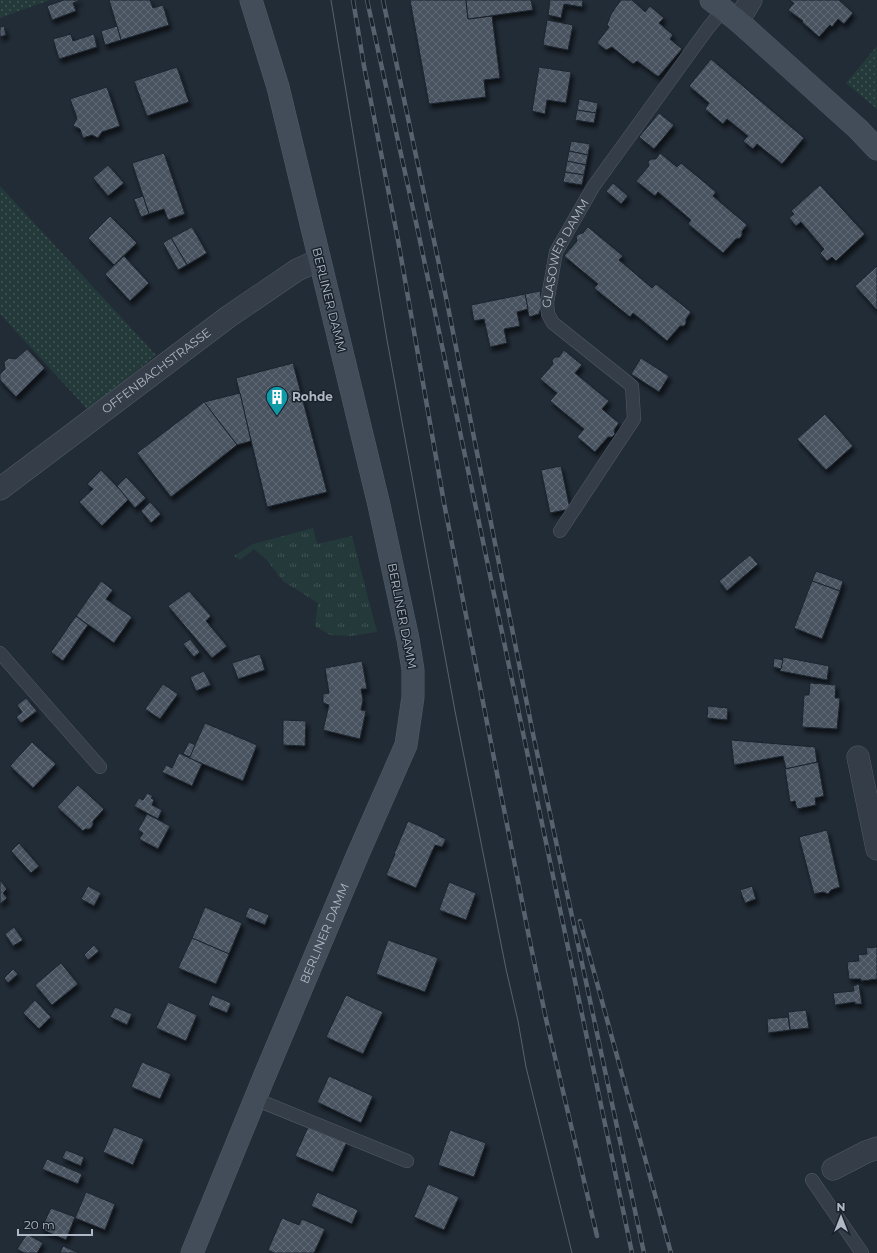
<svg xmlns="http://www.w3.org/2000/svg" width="877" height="1253" viewBox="0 0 877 1253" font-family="Montserrat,sans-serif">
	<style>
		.grass { fill: url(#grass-dots) }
		.park { fill: url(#park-tufts) }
		.building { fill: url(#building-cross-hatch); stroke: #1c242e; filter: url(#shadow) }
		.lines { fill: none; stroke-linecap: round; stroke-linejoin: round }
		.lane-casing { stroke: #525b65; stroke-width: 14 }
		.street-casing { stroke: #525b65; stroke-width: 23 }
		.secondary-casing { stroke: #525b65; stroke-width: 23 }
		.lane { stroke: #353d48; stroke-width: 13 }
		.street { stroke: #353d48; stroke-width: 22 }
		.secondary { stroke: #434d5a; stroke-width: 22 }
		.tram { stroke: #57626f; stroke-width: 1 }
		.rail-casing { stroke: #57626f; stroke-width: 4.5 }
		.rail { stroke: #1a222c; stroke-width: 3; stroke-dasharray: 9; stroke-linecap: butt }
		.labels { text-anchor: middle; stroke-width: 3; stroke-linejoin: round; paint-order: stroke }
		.street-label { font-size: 12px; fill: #afb8c4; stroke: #1a222c }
		.poi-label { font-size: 12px; font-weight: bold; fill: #afb8c4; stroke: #1a222c; text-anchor: start }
	</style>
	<defs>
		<pattern id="grass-dots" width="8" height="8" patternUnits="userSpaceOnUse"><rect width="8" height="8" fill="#243939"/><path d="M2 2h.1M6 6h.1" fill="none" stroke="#415454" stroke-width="1.8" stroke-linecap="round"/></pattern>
		<pattern id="park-tufts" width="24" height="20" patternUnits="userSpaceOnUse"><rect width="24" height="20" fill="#243939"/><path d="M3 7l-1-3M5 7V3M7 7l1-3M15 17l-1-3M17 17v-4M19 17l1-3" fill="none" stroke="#415454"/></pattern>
		<pattern id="building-cross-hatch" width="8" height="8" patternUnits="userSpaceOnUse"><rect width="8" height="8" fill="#485361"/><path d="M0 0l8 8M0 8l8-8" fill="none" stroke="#606a76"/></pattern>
		<filter id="shadow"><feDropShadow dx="2.5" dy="4.5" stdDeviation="2" flood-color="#0009"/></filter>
	</defs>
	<rect width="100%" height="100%" fill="#222c37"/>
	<!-- grass -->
	<g class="grass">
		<polygon points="0,0 50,0 0,18"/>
		<polygon points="877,46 877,109 846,83"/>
		<polygon points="0,186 156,355 88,410 0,314"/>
	</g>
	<!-- park -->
	<polygon class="park" points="313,528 317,544 352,536 377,632 351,636 330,635 315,626 318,603 283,581 266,559 254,549 240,560 234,556 253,544"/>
	<!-- building -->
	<g class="building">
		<polygon points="64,0 81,0 73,3 76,11 52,20 47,6"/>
		<polygon points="109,0 150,0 153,8 163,5 169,25 121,40"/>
		<polygon points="410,0 466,0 468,19 492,16 500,78 484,80 486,97 429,104"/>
		<polygon points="466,0 531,0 533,10 468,19"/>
		<polygon points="550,0 583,0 582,7 564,4 561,18 548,15"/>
		<polygon points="621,0 632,0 645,12 650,6 664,18 659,23 673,35 670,39 682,49 659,76 657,76 637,61 633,64 612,47 606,50 597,43 609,27 607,25 611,14"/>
		<polygon points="789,0 839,0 853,13 844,24 838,19 832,27 830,25 819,37 802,22 803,21 788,10 794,3"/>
		<polygon points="547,20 573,25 568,50 543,45"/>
		<polygon points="4,26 6,35 0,37 0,27"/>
		<polygon points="117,26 121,40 105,45 101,31"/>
		<polygon points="71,34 73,41 94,34 97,47 59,59 53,39"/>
		<polygon points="711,59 804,138 782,164 757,144 753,149 743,141 748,136 727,119 723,124 705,109 709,103 689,86"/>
		<polygon points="177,67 189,102 147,116 134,81"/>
		<polygon points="539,67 571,72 566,103 547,100 545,114 532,111"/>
		<polygon points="107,87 120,126 102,132 98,138 92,135 83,138 80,129 73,126 77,118 70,99"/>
		<polygon points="579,99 598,103 596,113 577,110"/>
		<polygon points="577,110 596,113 594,123 575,120"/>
		<polygon points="659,113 674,125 654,149 639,137"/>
		<polygon points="571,141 590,144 588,155 569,151"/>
		<polygon points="569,151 588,155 586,165 567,161"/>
		<polygon points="164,153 185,214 168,220 164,209 149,214 132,163"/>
		<polygon points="660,153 677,167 681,163 716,192 713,196 747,225 742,231 742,235 740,238 736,239 723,253 688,224 691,220 658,192 655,196 636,181 649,166 648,162 651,159 656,159"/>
		<polygon points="567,161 586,165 584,175 565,172"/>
		<polygon points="108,165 124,183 108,196 93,178"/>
		<polygon points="565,172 584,175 582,185 563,182"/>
		<polygon points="613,183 628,196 621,204 606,191"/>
		<polygon points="820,185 865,234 836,261 832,257 827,261 820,253 824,249 801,222 796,226 789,218 794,214 791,211"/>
		<polygon points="143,196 149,214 141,217 134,199"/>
		<polygon points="110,216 137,243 114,265 88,238"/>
		<polygon points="192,227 207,253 187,265 171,238"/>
		<polygon points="588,227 623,256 619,260 652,288 656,284 691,312 686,319 686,323 684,326 680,326 667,341 633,313 630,317 594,288 598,284 564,256 577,241 576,236 579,234 583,233"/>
		<polygon points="171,238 187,265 178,270 163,243"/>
		<polygon points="124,256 149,283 130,301 105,274"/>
		<polygon points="877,266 877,310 855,286"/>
		<polygon points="540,291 542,304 539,314 529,317 525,294"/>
		<polygon points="525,294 528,309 517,312 520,326 504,329 507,343 490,347 484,319 474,321 471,305"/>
		<polygon points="27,349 45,368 16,397 0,380 0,374 5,369 4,362 9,358 16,359"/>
		<polygon points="564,350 582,365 575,373 609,401 602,409 619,423 614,430 615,434 612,437 608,437 595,452 577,437 584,429 550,401 557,393 540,379 553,364 552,360 555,357 559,357"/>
		<polygon points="641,358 669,376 659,392 631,374"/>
		<polygon points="293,363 327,492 267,507 236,378"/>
		<polygon points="240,393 251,441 237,445 204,402"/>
		<polygon points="204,402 237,445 171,497 137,453"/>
		<polygon points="825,414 853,446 826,470 797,439"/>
		<polygon points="561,466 570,509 550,513 541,470"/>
		<polygon points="101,470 129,499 102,526 79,502 93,489 87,484"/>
		<polygon points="126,477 146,498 135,508 117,486"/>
		<polygon points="150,502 161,514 151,523 141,511"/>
		<polygon points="750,555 758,564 727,591 719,581"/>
		<polygon points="816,571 843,581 840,591 812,581"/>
		<polygon points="101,581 113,590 106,599 132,617 114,643 76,616"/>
		<polygon points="812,581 840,591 822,639 794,628"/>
		<polygon points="189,591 211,616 206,621 227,646 212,658 168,606"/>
		<polygon points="76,616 88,625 63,661 51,652"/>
		<polygon points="190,639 200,652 194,657 183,644"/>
		<polygon points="260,654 265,670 238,679 232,663"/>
		<polygon points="783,657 829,666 827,680 780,671"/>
		<polygon points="774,658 783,660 781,669 773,667"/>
		<polygon points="362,661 367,689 361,689 363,700 361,710 366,711 360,739 323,730 329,705 323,703 323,694 329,693 325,668"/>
		<polygon points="204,671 211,685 196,691 190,677"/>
		<polygon points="810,683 836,685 835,698 840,698 837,729 802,727 804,695 809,695"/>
		<polygon points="163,684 178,694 160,719 145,709"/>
		<polygon points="26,698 37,711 21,723 16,717 22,712 17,705"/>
		<polygon points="708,706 728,708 727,720 707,718"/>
		<polygon points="283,720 306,721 305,746 283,745"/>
		<polygon points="205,723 257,745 243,781 189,758"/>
		<polygon points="731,740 815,747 817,762 786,769 783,756 734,765"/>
		<polygon points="32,742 56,764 33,788 10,766"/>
		<polygon points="189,742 195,745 190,757 183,754"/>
		<polygon points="179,753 202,764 192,786 162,772 166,765 172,768"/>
		<polygon points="818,762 824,796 815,798 816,805 797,809 795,801 790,802 785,769"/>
		<polygon points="78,785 104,809 93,821 93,825 90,829 85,829 83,831 57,807"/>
		<polygon points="147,793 153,796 151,798 154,800 152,805 162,810 158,819 134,806 139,798 143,800"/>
		<polygon points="147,814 170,826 158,849 139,839 143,833 138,830"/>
		<polygon points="408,821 439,835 439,836 446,839 442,847 435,845 416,888 386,875 395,854 394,854"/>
		<polygon points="827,830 840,887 831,890 828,894 823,892 814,894 799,837"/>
		<polygon points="19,843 39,866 31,873 11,851"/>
		<polygon points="0,880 7,889 3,893 7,898 0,904"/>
		<polygon points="449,882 476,893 466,920 439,910"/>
		<polygon points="88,886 101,893 94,906 81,899"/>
		<polygon points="752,886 756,899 745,903 740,890"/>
		<polygon points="205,907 242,923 229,954 192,938"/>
		<polygon points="249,907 269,915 265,925 245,917"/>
		<polygon points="14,927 23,940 13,946 5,934"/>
		<polygon points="192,938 229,954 216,984 178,968"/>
		<polygon points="388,940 438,958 425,992 376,974"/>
		<polygon points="94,945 99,951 88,960 84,955"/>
		<polygon points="877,947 877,979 861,981 861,979 849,979 847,962 859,961 858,955 867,954 866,948"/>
		<polygon points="61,963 78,984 52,1005 35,985"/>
		<polygon points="13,969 18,974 8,983 4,978"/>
		<polygon points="859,984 862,1004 855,1004 855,1002 835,1005 833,993 854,991 853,986"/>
		<polygon points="212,995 231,1003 227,1013 208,1005"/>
		<polygon points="346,995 383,1012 363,1054 326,1037"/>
		<polygon points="35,1000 51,1017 39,1029 23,1013"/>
		<polygon points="168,1002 197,1015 186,1041 156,1028"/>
		<polygon points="115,1007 132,1014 127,1025 110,1017"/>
		<polygon points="806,1010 809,1028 790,1030 788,1012"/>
		<polygon points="788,1017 790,1030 768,1033 767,1019"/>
		<polygon points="142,1062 171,1074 160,1099 131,1087"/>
		<polygon points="329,1076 373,1096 361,1123 317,1102"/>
		<polygon points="309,1125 347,1142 333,1172 295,1156"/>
		<polygon points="114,1127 144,1139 133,1165 103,1152"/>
		<polygon points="450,1130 486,1143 474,1177 438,1165"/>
		<polygon points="66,1150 84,1157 81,1166 62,1158"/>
		<polygon points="47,1159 82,1174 78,1184 42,1169"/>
		<polygon points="428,1184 459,1197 444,1230 414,1217"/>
		<polygon points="86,1192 115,1204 105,1230 75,1218"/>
		<polygon points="317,1192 358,1210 352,1224 311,1206"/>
		<polygon points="51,1208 75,1217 66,1240 41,1229"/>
		<polygon points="282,1218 299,1225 302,1219 325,1229 314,1253 274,1253 268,1250"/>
		<polygon points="27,1234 43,1243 37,1253 24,1253 17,1249"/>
		<polygon points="63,1246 79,1253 60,1253"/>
	</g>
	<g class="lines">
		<!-- lane casing -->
		<g class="lane-casing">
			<g id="lane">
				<path id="s1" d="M560,531L634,419L632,386L553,323L548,314L547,303L556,252L593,187L708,28L723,10"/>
				<polyline points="0,653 100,767"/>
				<polyline points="255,1099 407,1161"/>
				<polyline points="812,1180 862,1253"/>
			</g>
		</g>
		<!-- street casing -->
		<g class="street-casing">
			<g id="street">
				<polyline points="738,21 751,0"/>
				<path id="s2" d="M0,489L228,317L297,270L319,260"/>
				<polyline points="858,757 877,849"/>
				<polyline points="833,1169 866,1152 877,1148"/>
			</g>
		</g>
		<!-- secondary casing -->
		<g class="secondary-casing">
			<g id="secondary">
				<polyline points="711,0 738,21 858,129 877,149"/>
				<path id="s3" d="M192,1253L262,1082L358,854L406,745L413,697V670L408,639L379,505L278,87L251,0"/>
			</g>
		</g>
		<!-- lane -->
		<use href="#lane" class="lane"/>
		<!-- street -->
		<use href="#street" class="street"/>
		<!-- secondary -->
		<use href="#secondary" class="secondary"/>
		<!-- tram -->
		<polyline class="tram" points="331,0 387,340 455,711 506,969 518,1021 526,1067 572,1253"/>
		<!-- rail casing -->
		<g class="rail-casing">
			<g id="rail">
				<polyline points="353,0 364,66 398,240 444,503 529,937 546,1019 597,1236"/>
				<polyline points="367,0 419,236 632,1253"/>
				<polyline points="383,0 447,302 533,734 644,1253"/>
				<polyline points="580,921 671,1253"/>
			</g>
		</g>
		<!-- rail -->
		<use href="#rail" class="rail"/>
	</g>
	<!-- icons -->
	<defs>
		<g id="building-pin" transform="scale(1.15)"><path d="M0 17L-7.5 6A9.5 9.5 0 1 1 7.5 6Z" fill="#0f9aa8" stroke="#1a222c"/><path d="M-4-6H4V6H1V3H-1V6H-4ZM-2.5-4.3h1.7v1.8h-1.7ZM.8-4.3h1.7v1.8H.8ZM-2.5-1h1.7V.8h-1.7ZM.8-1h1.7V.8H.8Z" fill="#fff"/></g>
	</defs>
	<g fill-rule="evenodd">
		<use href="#building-pin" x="277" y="397"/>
	</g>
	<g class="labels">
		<!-- street labels -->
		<g class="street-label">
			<text dy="4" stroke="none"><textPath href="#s1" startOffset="343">GLASOWER DAMM</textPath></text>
			<text transform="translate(329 300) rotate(76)" y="4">BERLINER DAMM</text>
			<text dy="4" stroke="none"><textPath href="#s2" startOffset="196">OFFENBACHSTRASSE</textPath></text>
			<text transform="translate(402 616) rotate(79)" y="4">BERLINER DAMM</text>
			<text dy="4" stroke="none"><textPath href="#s3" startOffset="346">BERLINER DAMM</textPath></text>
		</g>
		<!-- poi labels -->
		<g class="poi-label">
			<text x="292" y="401">Rohde</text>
		</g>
	</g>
	<!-- north arrow -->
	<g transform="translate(841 1217)" stroke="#1a222c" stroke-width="3" paint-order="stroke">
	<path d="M0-3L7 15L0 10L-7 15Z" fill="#afb8c4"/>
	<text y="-6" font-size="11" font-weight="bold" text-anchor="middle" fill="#afb8c4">N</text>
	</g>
	<!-- scale -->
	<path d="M18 1229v6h74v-6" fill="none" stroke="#afb8c4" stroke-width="2"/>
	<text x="24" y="1229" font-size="12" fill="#afb8c4" stroke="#1a222c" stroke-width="3" paint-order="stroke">20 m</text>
</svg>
